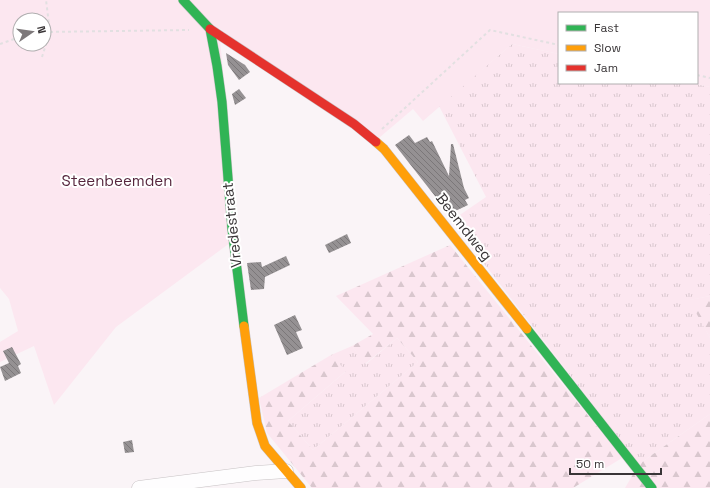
<svg xmlns="http://www.w3.org/2000/svg" width="710" height="488" viewBox="0 0 710 488" font-family="'Space Grotesk',sans-serif">
	<style>
		.grass { fill: url(#grass-tufts) }
		.forest { fill: url(#forest-firs) }
		.green { fill: #fce7f0; fill-rule: evenodd }
		.building { fill: url(#building-back-hatch) }
		.lines { fill: none; stroke-linecap: round; stroke-linejoin: round }
		.street-casing { stroke: #c7c2c4; stroke-width: 15 }
		.fast-casing { stroke: #c7c2c4; stroke-width: 10 }
		.slow-casing { stroke: #c7c2c4; stroke-width: 10 }
		.jam-casing { stroke: #c7c2c4; stroke-width: 10 }
		.path { stroke: #e2e0e1; stroke-width: 2; stroke-dasharray: 3 3; stroke-linecap: butt }
		.street { stroke: #fefdfe; stroke-width: 14 }
		.fast { stroke: #30b455; stroke-width: 9 }
		.slow { stroke: #ff9f0a; stroke-width: 9 }
		.jam { stroke: #e5322d; stroke-width: 9 }
		.labels { text-anchor: middle; stroke-width: 4; stroke-linejoin: round; paint-order: stroke }
		.park-label { font-size: 15px; fill: #55253c; stroke: #fff }
		.street-label { font-size: 15px; fill: #393537; stroke: #fff }
	</style>
	<defs>
		<pattern id="grass-tufts" width="24" height="20" patternUnits="userSpaceOnUse"><rect width="24" height="20" fill="#fce7f0"/><path d="M3 7l-1-3M5 7V3M7 7l1-3M15 17l-1-3M17 17v-4M19 17l1-3" fill="none" stroke="#d9c7ce"/></pattern>
		<pattern id="forest-firs" width="22" height="20" patternUnits="userSpaceOnUse"><rect width="22" height="20" fill="#fce7f0"/><path d="M5 1l3.5 6h-7zM16 11l3.5 6h-7z" fill="#d9c7ce"/></pattern>
		<pattern id="building-back-hatch" width="6" height="6" patternUnits="userSpaceOnUse"><rect width="6" height="6" fill="#959193"/><path d="M-1 5l2 2M0 0l6 6M5-1l2 2" fill="none" stroke="#7b7779"/></pattern>
	</defs>
	<rect width="100%" height="100%" fill="#faf4f7"/>
	<!-- grass -->
	<g class="grass">
		<polygon points="512,44 559,54 559,83 692,83 710,87 710,296 690,300 710,338 710,414 639,464 451,221 486,197 439,106"/>
		<polygon points="397,338 418,362 313,450 288,421 345,372 331,355 352,346 366,364"/>
	</g>
	<!-- forest -->
	<g class="forest">
		<polygon points="450,245 622,458 573,488 312,488 267,433 259,398 331,355 346,371 288,421 313,450 418,362 397,338 365,364 352,346 373,334 336,296"/>
		<polygon points="710,296 710,338 689,300"/>
		<polygon points="710,414 710,488 625,488 639,464"/>
	</g>
	<!-- green -->
	<path class="green" d="M0,0H710V87L692,83H697V13H559V54L512,44L423,121L413,109L373,143L219,28L238,237L116,327L54,405L34,346L0,362V342L18,331L9,299L0,288ZM20,20H44V44H20Z"/>
	<!-- building -->
	<g class="building">
		<polygon points="226,53 245,65 250,72 239,80 228,65"/>
		<polygon points="239,89 246,98 235,105 232,94"/>
		<polygon points="409,135 415,143 427,137 430,142 432,141 449,176 451,144 453,144 464,188 469,198 465,200 468,205 449,214 395,145"/>
		<polygon points="347,234 351,243 329,253 325,245"/>
		<polygon points="286,256 290,265 265,277 264,289 251,290 247,263 261,262 262,267"/>
		<polygon points="295,315 302,330 296,332 303,348 287,355 274,325"/>
		<polygon points="12,347 21,364 18,366 21,373 5,381 0,367 9,363 3,351"/>
		<polygon points="132,440 134,452 125,453 123,442"/>
	</g>
	<g class="lines">
		<!-- street casing -->
		<g class="street-casing">
			<polyline id="street" points="139,488 256,473 286,471"/>
		</g>
		<!-- fast casing -->
		<g class="fast-casing">
			<g id="fast">
				<polyline points="183,0 210,29 217,66 222,102 232,229 244,326"/>
				<polyline points="527,329 652,488"/>
			</g>
		</g>
		<!-- slow casing -->
		<g class="slow-casing">
			<g id="slow">
				<polyline points="376,142 384,149 527,329"/>
				<polyline points="244,326 257,423 265,446 301,488"/>
			</g>
		</g>
		<!-- jam casing -->
		<g class="jam-casing">
			<polyline id="jam" points="210,29 354,124 376,142"/>
		</g>
		<!-- path -->
		<g class="path">
			<polyline points="44,32 189,30"/>
			<polyline points="0,44 20,37"/>
			<polyline points="42,57 50,32 46,0"/>
			<polyline points="697,75 710,78"/>
			<polyline points="382,129 490,30 559,45"/>
		</g>
		<!-- street -->
		<use href="#street" class="street"/>
		<!-- fast -->
		<use href="#fast" class="fast"/>
		<!-- slow -->
		<use href="#slow" class="slow"/>
		<!-- jam -->
		<use href="#jam" class="jam"/>
	</g>
	<g class="labels">
		<!-- park labels -->
		<g class="park-label">
			<text x="117" y="186">Steenbeemden</text>
		</g>
		<!-- street labels -->
		<g class="street-label">
			<text transform="translate(232 225) rotate(-96)" y="5">Vredestraat</text>
			<text transform="translate(464 227) rotate(52)" y="5">Beemdweg</text>
		</g>
	</g>
	<!-- legend -->
	<rect x="558" y="12" width="140" height="72" fill="#ffffff" stroke="#b0aeaf"/>
	<rect x="566" y="25" width="20" height="6" fill="#30b455" stroke="#b0aeaf"/>
	<text x="594" y="32" font-size="12" fill="#393537">Fast</text>
	<rect x="566" y="45" width="20" height="6" fill="#ff9f0a" stroke="#b0aeaf"/>
	<text x="594" y="52" font-size="12" fill="#393537">Slow</text>
	<rect x="566" y="65" width="20" height="6" fill="#e5322d" stroke="#b0aeaf"/>
	<text x="594" y="72" font-size="12" fill="#393537">Jam</text>
	<!-- north arrow -->
	<g transform="translate(32 32) rotate(77)"><circle r="19" fill="#ffffff" stroke="#b0aeaf"/>
	<path d="M0-3L7 15L0 10L-7 15Z" fill="#7d787a"/>
	<text y="-6" font-size="11" font-weight="bold" text-anchor="middle" fill="#393537">N</text>
	</g>
	<!-- scale -->
	<path d="M570 468v6h91v-6" fill="none" stroke="#393537" stroke-width="2"/>
	<text x="576" y="468" font-size="12" fill="#393537" stroke="#ffffff" stroke-width="3" paint-order="stroke">50 m</text>
</svg>
